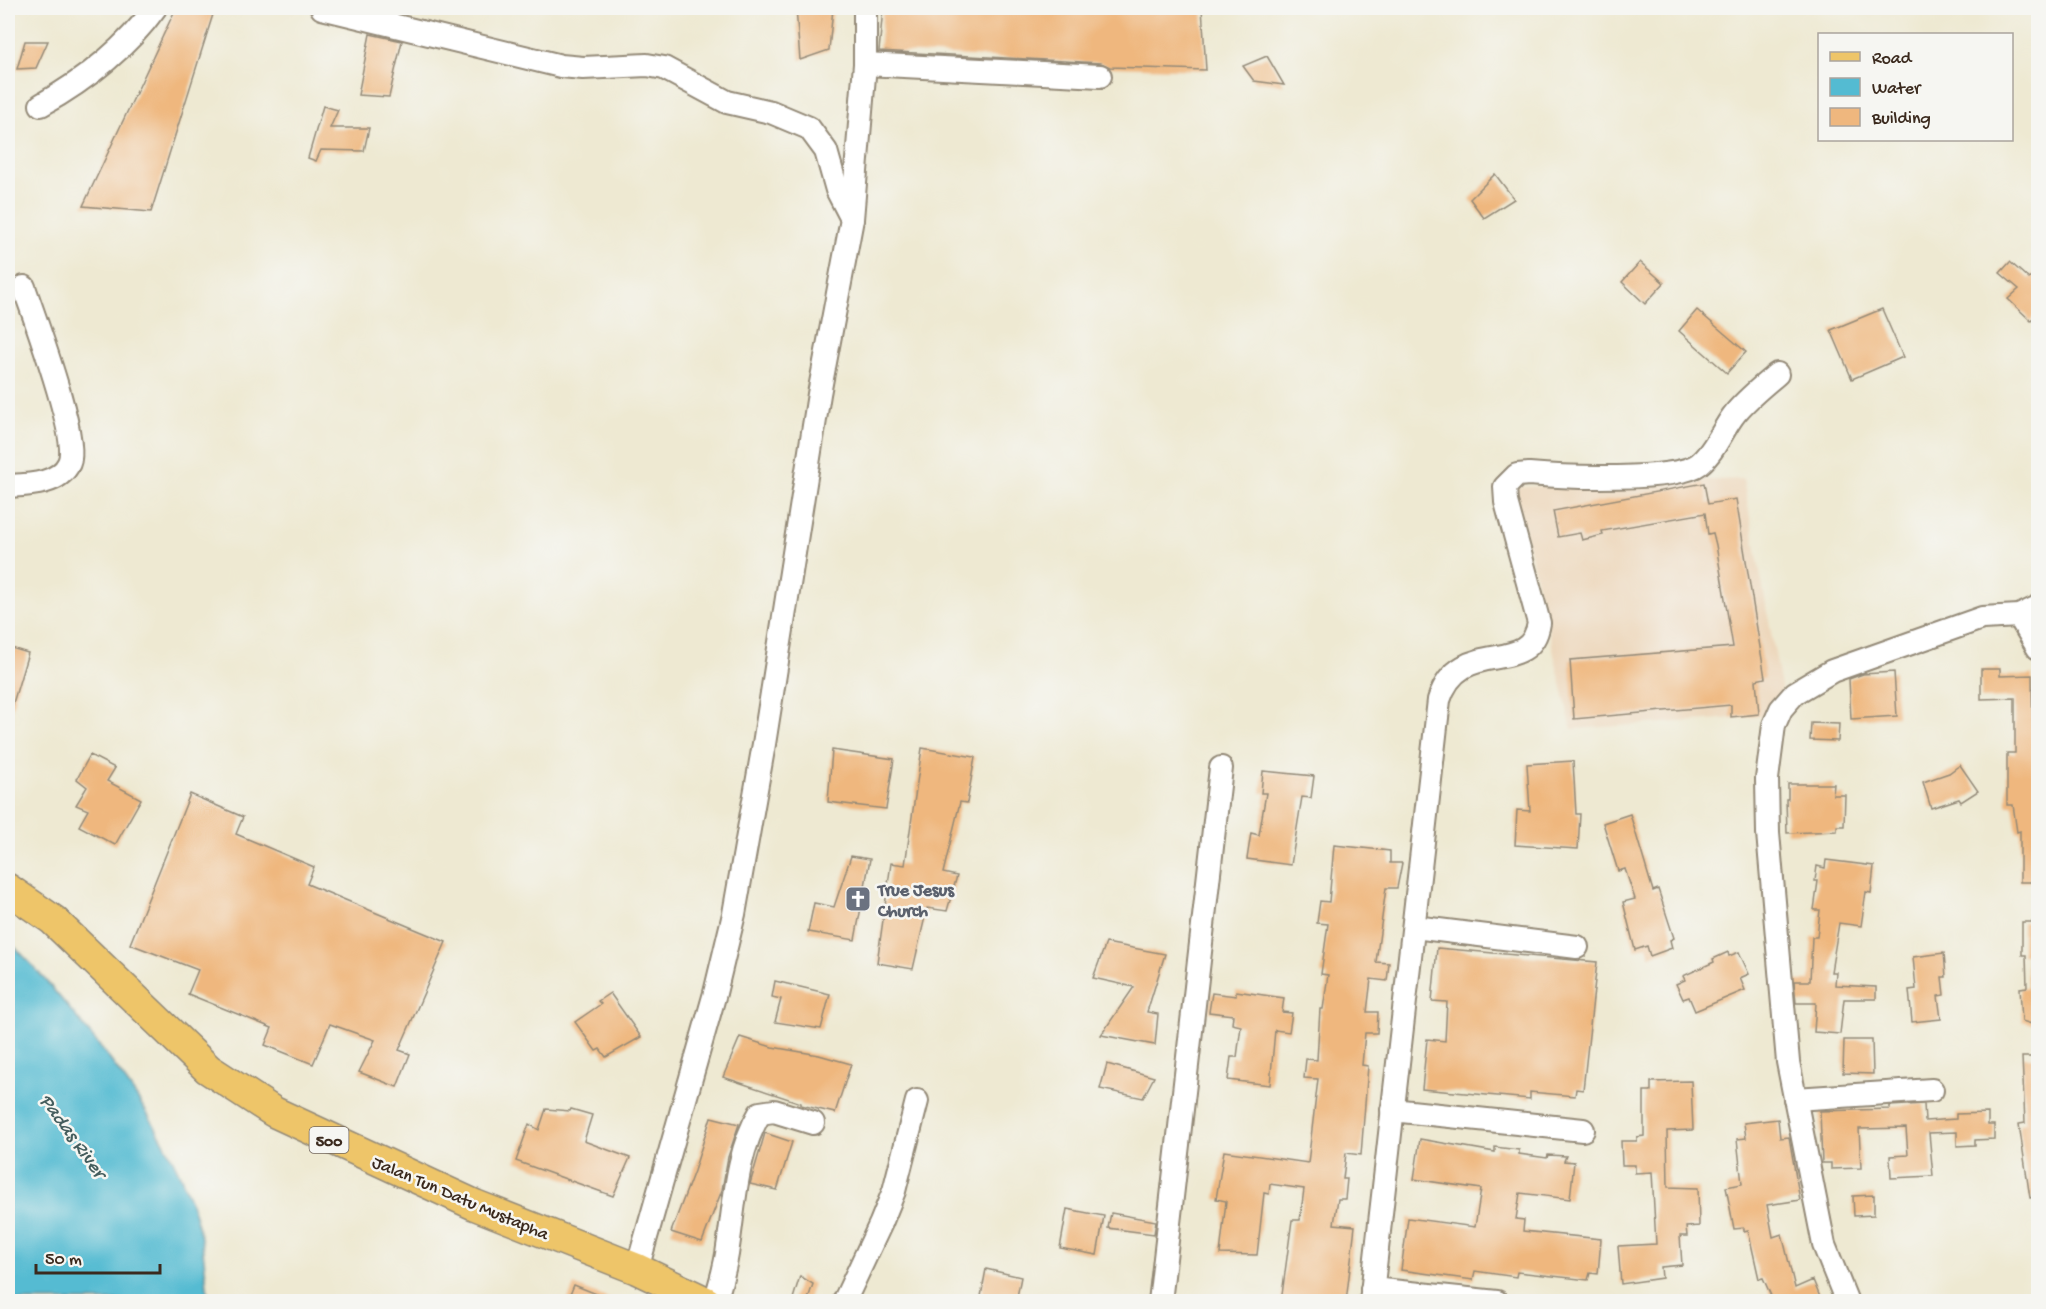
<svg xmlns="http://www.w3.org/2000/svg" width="2046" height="1309" viewBox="0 0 2046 1309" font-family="'Gochi Hand',sans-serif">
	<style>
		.built { fill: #edd7bb }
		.water { fill: #54bbd2; stroke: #487278; stroke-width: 1.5 }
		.building { fill: #efb77e }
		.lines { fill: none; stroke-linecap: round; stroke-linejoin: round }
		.minor-casing { stroke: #948a78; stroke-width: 26 }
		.major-casing { stroke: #948a78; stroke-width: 33 }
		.minor { stroke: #fff; stroke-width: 22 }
		.major { stroke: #eec569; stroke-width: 30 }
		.labels { text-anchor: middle; stroke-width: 5; stroke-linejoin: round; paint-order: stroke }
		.shield { fill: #f6f6f2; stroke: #73675e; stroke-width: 1.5 }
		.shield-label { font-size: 16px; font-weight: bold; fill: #3b2a1e }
		.worship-label { font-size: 18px; font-weight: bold; fill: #5b616d; stroke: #f6f6f2; text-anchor: start }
		.street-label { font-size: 18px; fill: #3b2a1e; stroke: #f6f6f2 }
		.water-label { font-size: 20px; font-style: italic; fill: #445d5d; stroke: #f6f6f2 }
	</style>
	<rect width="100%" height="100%" fill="#f6f6f2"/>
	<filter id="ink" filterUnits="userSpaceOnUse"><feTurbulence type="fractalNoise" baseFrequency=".0167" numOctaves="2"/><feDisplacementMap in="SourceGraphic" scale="12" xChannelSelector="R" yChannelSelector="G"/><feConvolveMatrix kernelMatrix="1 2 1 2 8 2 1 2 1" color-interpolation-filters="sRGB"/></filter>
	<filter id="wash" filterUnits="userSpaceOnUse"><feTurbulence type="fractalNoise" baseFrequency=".008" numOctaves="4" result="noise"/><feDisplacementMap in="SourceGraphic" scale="24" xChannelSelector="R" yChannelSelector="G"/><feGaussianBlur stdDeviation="1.35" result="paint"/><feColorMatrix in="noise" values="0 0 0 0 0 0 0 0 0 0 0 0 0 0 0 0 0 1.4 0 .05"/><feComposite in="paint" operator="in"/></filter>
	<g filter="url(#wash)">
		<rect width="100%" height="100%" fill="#eee9d2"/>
		<!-- built -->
		<polygon class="built" points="1743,479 1782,692 1767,716 1572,729 1514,487"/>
		<!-- water -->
		<path class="water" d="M8,941C29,959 45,980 63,1001C120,1069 176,1142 199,1229C205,1252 205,1278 209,1301H8Z"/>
		<g id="blocks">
			<!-- building -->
			<g class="building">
				<polygon points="176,8 215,8 151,212 83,206"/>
				<polygon points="796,8 833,8 829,50 800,60"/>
				<polygon points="883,8 1202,8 1206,70 1110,67 1101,63 879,51"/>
				<polygon points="370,34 402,41 389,97 358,95"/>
				<polygon points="25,41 48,41 36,68 17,69"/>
				<polygon points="1267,56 1284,85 1254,81 1243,66"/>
				<polygon points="323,106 338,110 330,128 369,128 364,151 321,150 316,161 308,158"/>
				<polygon points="1495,174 1514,199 1484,218 1470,199"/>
				<polygon points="1640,262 1664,283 1645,304 1622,282"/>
				<polygon points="2010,262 2029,279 2038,269 2038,313 2031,321 2008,299 2019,289 2000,273"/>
				<polygon points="1882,309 1903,357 1852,379 1831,330"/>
				<polygon points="1697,310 1746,352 1727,373 1679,331"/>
				<polygon points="1704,483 1708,504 1736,499 1765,678 1756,680 1759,714 1731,717 1731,705 1574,719 1570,660 1733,647 1716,545 1713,533 1708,534 1705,513 1602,531 1603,535 1582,540 1580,533 1558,537 1553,511"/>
				<polygon points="8,647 28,653 11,710 8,710"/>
				<polygon points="1981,669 2000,669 2000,676 2032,675 2033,753 2038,753 2038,882 2020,882 2020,831 2017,832 2013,805 2007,805 2007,753 2015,753 2015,698 1981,699"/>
				<polygon points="1894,672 1897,716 1851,719 1849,679 1863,674"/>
				<polygon points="1811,723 1839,724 1838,741 1810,740"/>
				<polygon points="922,748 975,757 967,803 960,802 943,873 957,876 947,911 927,908 913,969 877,963 891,863 905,865"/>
				<polygon points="832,750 894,759 886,809 828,802"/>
				<polygon points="90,755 115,768 107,781 141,799 115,845 79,826 88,810 76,805 87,787 77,779"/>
				<polygon points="1573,761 1576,814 1580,814 1578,849 1515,845 1517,810 1530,811 1527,764"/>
				<polygon points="1960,765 1978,791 1961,802 1959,799 1931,808 1923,782 1949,773"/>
				<polygon points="1263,771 1314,776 1311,798 1302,797 1291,865 1247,859 1251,833 1259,835 1266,793 1261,793"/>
				<polygon points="1788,784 1834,784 1833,795 1845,795 1844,826 1837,826 1837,831 1787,833 1786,799 1788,799"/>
				<polygon points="190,794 243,817 236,834 314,867 307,884 446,942 399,1050 410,1054 397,1087 359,1072 375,1040 330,1024 313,1064 265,1045 272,1028 188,994 198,970 130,944"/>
				<polygon points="1630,814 1653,891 1658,889 1674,938 1670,940 1672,948 1650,956 1647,946 1635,950 1623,902 1635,899 1625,869 1618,871 1603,823"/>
				<polygon points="1334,845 1390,851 1390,863 1402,863 1397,888 1386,888 1376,962 1389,963 1387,981 1371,979 1367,1012 1378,1012 1377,1033 1365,1033 1362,1065 1368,1066 1361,1155 1346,1153 1343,1179 1347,1179 1345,1199 1338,1199 1334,1224 1355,1226 1346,1302 1281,1302 1292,1220 1300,1220 1304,1189 1270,1184 1269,1194 1264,1193 1257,1255 1220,1254 1226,1201 1216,1199 1224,1151 1308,1163 1318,1079 1304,1078 1306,1059 1317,1060 1320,1009 1323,1009 1328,975 1321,974 1328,924 1317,923 1320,901 1329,902"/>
				<polygon points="851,856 870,859 855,940 808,932 814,903 834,907"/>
				<polygon points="1826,860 1874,866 1871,893 1866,892 1861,926 1839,923 1831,972 1836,972 1835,985 1876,987 1876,999 1844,999 1840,1034 1814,1032 1816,1003 1796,1003 1794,981 1810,981 1812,937 1817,937 1820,910 1814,910 1818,881 1815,881 1817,866 1825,868"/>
				<polygon points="2022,922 2038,922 2038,1026 2022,1021 2020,988 2027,987 2026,955 2022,955"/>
				<polygon points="1106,943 1165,954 1147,1012 1158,1014 1155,1045 1101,1035 1134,987 1093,978"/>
				<polygon points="1437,948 1597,962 1583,1090 1576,1089 1575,1096 1530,1092 1530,1099 1422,1089 1427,1039 1445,1041 1447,1002 1432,1001"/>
				<polygon points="1728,952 1729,956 1739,952 1749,974 1740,978 1745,990 1695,1011 1689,997 1683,999 1676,984 1685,980 1683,976 1714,962 1713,959"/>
				<polygon points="1944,953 1946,977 1942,977 1944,995 1938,996 1941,1019 1912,1022 1909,990 1916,989 1913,957"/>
				<polygon points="775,981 830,994 821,1029 775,1022 781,999 772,997"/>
				<polygon points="1236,991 1284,998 1282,1012 1292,1013 1289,1032 1275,1030 1270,1085 1228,1080 1231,1057 1237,1057 1241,1026 1232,1024 1233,1015 1209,1012 1212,993 1236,996"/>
				<polygon points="610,993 641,1037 606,1057 600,1049 596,1051 575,1022 601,1004 598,1001"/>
				<polygon points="740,1037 772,1047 819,1055 851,1064 835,1113 801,1105 801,1103 723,1077"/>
				<polygon points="1844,1040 1872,1040 1873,1074 1843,1073"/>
				<polygon points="2022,1057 2038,1057 2038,1197 2030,1198 2019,1124 2025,1123"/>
				<polygon points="1107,1064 1154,1077 1143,1098 1100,1089"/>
				<polygon points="1691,1081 1693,1130 1667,1131 1668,1187 1698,1188 1699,1226 1686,1227 1687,1236 1680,1236 1682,1265 1661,1267 1662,1278 1621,1284 1618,1246 1656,1244 1652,1172 1635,1173 1635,1165 1622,1165 1621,1141 1637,1141 1637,1137 1644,1136 1644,1091 1651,1091 1651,1082"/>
				<polygon points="1924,1104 1925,1121 1956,1119 1956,1114 1988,1113 1988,1125 1994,1125 1994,1139 1975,1140 1975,1145 1957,1146 1957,1132 1929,1133 1933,1176 1891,1178 1890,1156 1908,1155 1906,1128 1859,1129 1861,1168 1831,1169 1831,1163 1822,1163 1820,1111 1890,1109 1890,1106"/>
				<polygon points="546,1109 570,1111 571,1109 592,1115 584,1141 630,1158 613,1196 516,1161 529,1124 539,1130"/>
				<polygon points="711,1117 739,1124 728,1157 722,1190 702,1242 671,1232 694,1171"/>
				<polygon points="1778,1119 1780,1138 1789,1137 1800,1200 1767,1205 1773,1237 1782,1234 1795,1288 1813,1280 1822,1302 1764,1302 1772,1298 1763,1278 1759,1279 1748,1230 1744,1231 1744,1228 1734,1229 1726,1187 1742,1184 1737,1139 1746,1138 1744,1123"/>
				<polygon points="765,1133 792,1142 777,1190 750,1184"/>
				<polygon points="1420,1139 1495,1152 1495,1147 1519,1150 1519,1154 1547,1158 1548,1155 1566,1156 1564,1161 1574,1162 1570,1199 1520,1193 1516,1219 1524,1220 1523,1231 1601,1239 1598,1274 1590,1273 1588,1280 1517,1272 1516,1277 1475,1271 1473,1280 1401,1270 1408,1218 1475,1227 1481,1189 1414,1179"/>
				<polygon points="1874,1195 1874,1215 1854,1216 1853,1196"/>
				<polygon points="1067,1209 1104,1216 1097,1255 1060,1248"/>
				<polygon points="1111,1213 1156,1221 1154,1234 1108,1228"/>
				<polygon points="986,1269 1021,1277 1016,1302 980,1302"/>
				<polygon points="800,1276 813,1284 807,1302 792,1302"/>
				<polygon points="574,1285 614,1301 614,1302 567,1302"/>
			</g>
		</g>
	</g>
	<g filter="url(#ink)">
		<use href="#blocks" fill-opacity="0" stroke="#948a78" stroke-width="1.5"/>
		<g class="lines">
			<!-- minor casing -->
			<g class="minor-casing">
				<g id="minor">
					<polyline points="322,8 561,66 583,68 647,65 664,68 727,102 771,112 809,128 826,151 837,190 852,219"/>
					<polyline points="865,64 1100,76"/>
					<path d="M41,105C84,81 126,48 155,8"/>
					<path d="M8,486C27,485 59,485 69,463C80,439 34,317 24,287"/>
					<polyline points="2019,616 2038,648"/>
					<polyline points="1414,927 1577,947"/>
					<polyline points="1795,1099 1932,1090"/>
					<polyline points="1392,1110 1583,1130"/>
					<polyline points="637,1269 715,993 734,914 764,744 819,394 852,219 865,64 865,8"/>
					<polyline points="1372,1289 1497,1302"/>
					<path d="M715,1302C720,1284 726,1266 728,1247C735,1202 736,1153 760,1113L774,1111L813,1123"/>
					<polyline points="844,1302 881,1223 894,1191 917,1101"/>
					<polyline points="1160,1302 1221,768"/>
					<path d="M1371,1302L1439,700C1460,633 1530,680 1539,623L1506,502L1505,487L1517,475L1529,474C1561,477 1676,482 1699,464C1714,452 1722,431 1733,416C1745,400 1762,387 1777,374"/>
					<polyline points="1847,1302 1824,1245 1788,1062 1768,833 1767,779 1774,725 1781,709 1795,693 1832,671 1982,618 2019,616 2038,607"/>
				</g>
			</g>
			<!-- major casing -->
			<g class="major-casing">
				<polyline id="major" points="8,889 53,920 208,1069 274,1112 475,1205 637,1269 706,1302"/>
			</g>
			<!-- minor -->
			<use href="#minor" class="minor"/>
			<!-- major -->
			<use href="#major" class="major"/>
		</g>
	</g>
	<!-- icons -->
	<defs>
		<g id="church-square" transform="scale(1.35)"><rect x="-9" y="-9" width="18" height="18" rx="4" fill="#6b7280" stroke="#f6f6f2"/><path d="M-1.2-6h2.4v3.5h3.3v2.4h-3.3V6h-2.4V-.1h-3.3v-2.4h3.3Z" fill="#fff"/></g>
	</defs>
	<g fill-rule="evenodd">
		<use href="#church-square" x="858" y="899"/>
	</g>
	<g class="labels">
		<!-- shield labels -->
		<rect class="shield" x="309.5" y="1127" width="39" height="26" rx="4.5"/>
		<g class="shield-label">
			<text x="329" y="1146">500</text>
		</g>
		<!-- worship labels -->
		<g class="worship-label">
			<text x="878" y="895">True Jesus<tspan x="878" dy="21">Church</tspan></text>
		</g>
		<!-- street labels -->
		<g class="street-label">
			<text transform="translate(461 1197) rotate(23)" y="6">Jalan Tun Datu Mustapha</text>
		</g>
		<!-- water labels -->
		<g class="water-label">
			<text transform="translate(74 1135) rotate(54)" y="7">Padas River</text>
		</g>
	</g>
	<!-- margin -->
	<rect width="2046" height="1309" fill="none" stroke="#f6f6f2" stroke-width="30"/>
	<!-- legend -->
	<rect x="1818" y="33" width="195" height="108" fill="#f6f6f2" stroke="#aba49d" stroke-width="1.5"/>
	<rect x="1830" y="52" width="30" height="9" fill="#eec569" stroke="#aba49d" stroke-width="1.5"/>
	<text x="1872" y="63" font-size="18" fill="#3b2a1e">Road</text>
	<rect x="1830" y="78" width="30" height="18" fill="#54bbd2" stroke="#aba49d" stroke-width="1.5"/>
	<text x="1872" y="93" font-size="18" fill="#3b2a1e">Water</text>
	<rect x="1830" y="108" width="30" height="18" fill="#efb77e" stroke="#aba49d" stroke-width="1.5"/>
	<text x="1872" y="123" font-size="18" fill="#3b2a1e">Building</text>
	<!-- scale -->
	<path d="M36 1264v9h124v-9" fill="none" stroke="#3b2a1e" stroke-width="3"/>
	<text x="45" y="1264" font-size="18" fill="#3b2a1e" stroke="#f6f6f2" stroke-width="4.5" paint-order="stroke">50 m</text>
</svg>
